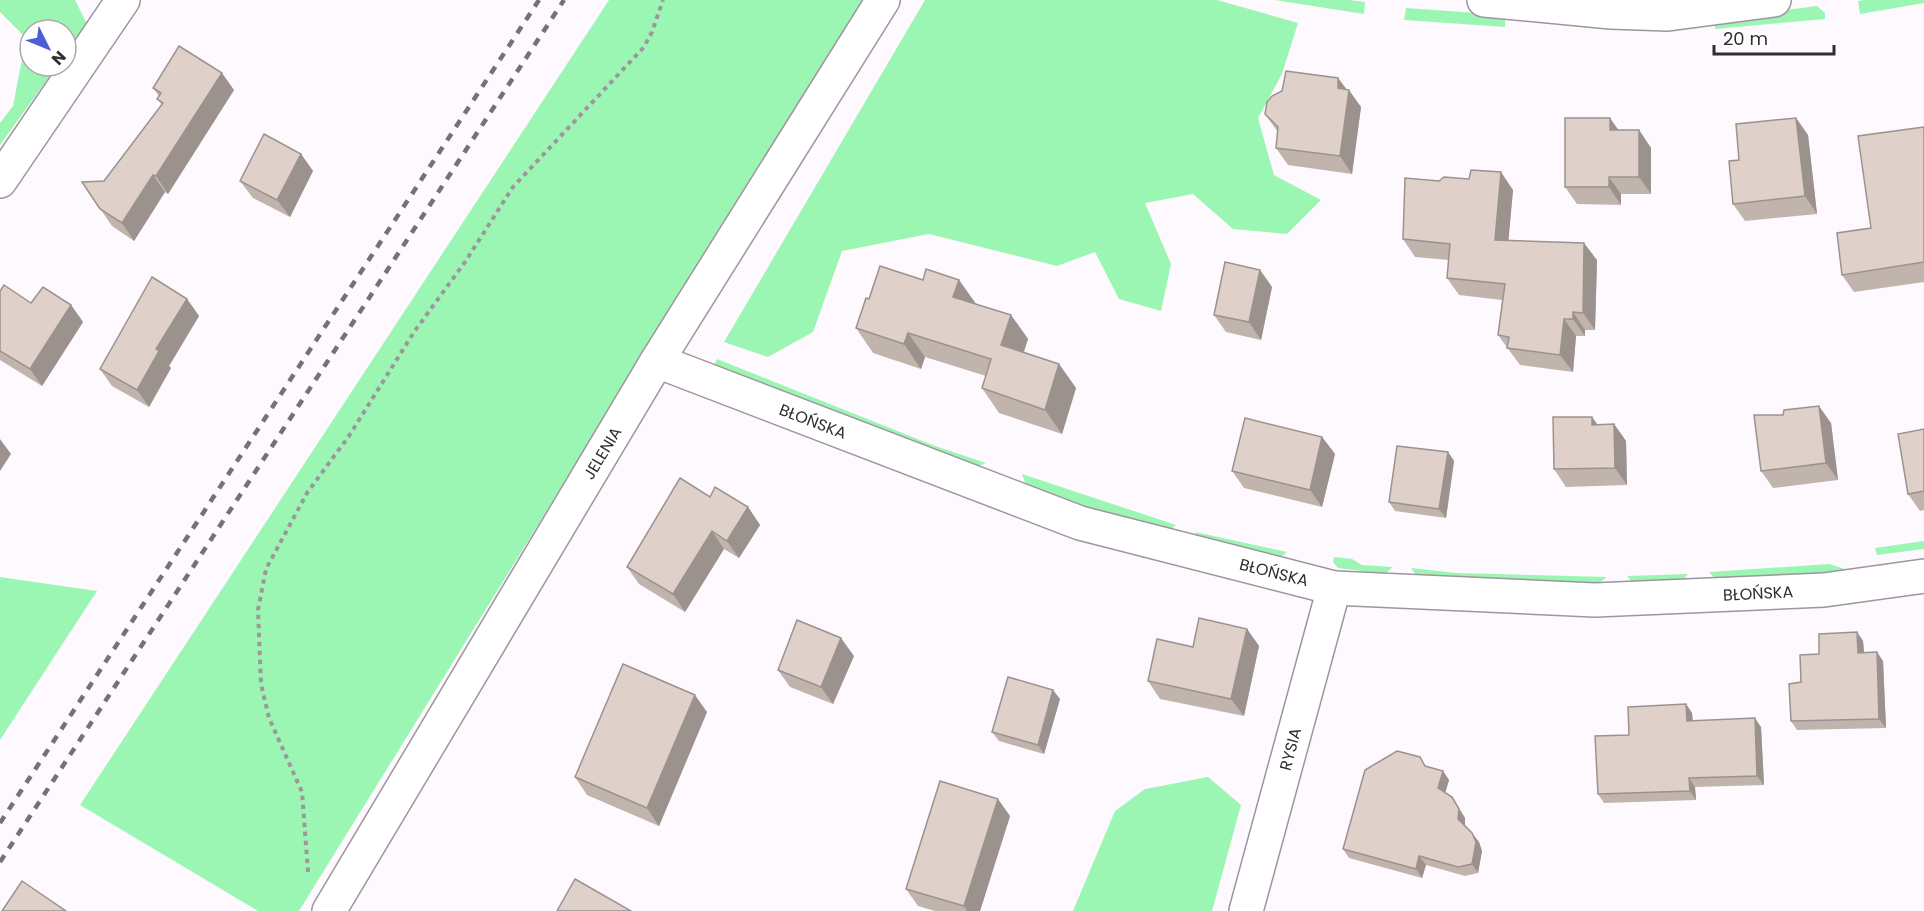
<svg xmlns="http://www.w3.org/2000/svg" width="1924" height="911" viewBox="0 0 1924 911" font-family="Poppins,sans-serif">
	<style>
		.green { fill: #9cf6b3 }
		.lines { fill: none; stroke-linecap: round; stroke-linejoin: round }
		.minor-casing { stroke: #9f949f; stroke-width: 36 }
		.path { stroke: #9c979c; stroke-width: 4; stroke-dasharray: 4.5 4.5; stroke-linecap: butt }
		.minor { stroke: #fff; stroke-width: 33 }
		.rail { stroke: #767176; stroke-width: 4.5; stroke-dasharray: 8 8; stroke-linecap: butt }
		.wall { fill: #c0b4ad }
		.shaded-wall { fill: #9c928d }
		.building { fill: #dfd1c9; stroke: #9c928d; stroke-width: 1.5 }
		.labels { text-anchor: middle; stroke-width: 4.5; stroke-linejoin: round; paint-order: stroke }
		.street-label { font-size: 16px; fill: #312d31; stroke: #fff }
	</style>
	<rect width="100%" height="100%" fill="#fef9fe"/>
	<!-- green -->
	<g class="green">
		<polygon points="0,0 75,0 87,24 66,53 66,30 30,30 30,66 57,66 0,145 0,123 13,106 26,38 0,12"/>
		<polygon points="609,0 863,0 299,911 258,911 80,805"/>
		<polygon points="925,0 1217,0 1298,23 1282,74 1258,118 1274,175 1321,200 1287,234 1233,229 1193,194 1145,203 1171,264 1161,311 1119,299 1095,252 1057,266 929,234 842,251 813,332 768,357 724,342"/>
		<polygon points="1275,0 1349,0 1365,2 1364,14"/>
		<polygon points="1864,0 1924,0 1924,3 1860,14 1858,1"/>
		<polygon points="1817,6 1825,13 1825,19 1715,29 1715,26 1721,18"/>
		<polygon points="1406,8 1505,15 1505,27 1404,20"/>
		<polygon points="717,359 935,446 986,463 976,467 714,365"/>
		<polygon points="1022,474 1176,525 1166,533 1072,504 1027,487"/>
		<polygon points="1195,532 1287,552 1279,558 1199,541"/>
		<polygon points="1924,541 1924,549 1877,555 1875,548"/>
		<polygon points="1334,557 1352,559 1362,565 1393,567 1385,574 1338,568 1333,562"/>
		<polygon points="1829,564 1845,569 1844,572 1717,581 1709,572"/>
		<polygon points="1411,568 1456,573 1607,577 1599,583 1456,581 1454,576 1449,575 1446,580 1417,577"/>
		<polygon points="1688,574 1681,582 1633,583 1627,576"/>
		<polygon points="0,577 97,591 0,740"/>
		<polygon points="1208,777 1241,805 1212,911 1073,911 1115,811 1145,789"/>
	</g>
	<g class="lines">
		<!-- minor casing -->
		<g class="minor-casing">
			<g id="minor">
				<polyline points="1484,0 1611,12 1668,14 1774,0"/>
				<polyline points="0,181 123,0"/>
				<polyline points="657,361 1080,523 1334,588 1595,600 1824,590 1924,576"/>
				<polyline points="329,911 657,361 883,0"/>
				<polyline points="1246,911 1334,588"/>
			</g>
		</g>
		<!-- path -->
		<polyline class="path" points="308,872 302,792 269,718 261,684 258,610 266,569 307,493 349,436 414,332 465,262 513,187 644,47 652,32 663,0"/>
		<!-- minor -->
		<use href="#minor" class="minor"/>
		<!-- rail -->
		<g class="rail">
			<polyline points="0,823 539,0"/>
			<polyline points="0,862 564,0"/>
		</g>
	</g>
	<!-- wall -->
	<g class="wall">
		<polygon points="1338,78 1361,107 1352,174 1288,165 1276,148 1278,132 1265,114"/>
		<polygon points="153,88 234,90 168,194 165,192 134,241 112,226 82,182 104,181 162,105 157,99 159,96"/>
		<polygon points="1796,118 1808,135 1817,214 1745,221 1733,204 1739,160"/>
		<polygon points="1924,127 1924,282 1854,292 1842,275 1871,228"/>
		<polygon points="1639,130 1651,148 1651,194 1621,194 1621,205 1577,204 1565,187"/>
		<polygon points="301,154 313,171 290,217 253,198 240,181"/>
		<polygon points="1439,181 1513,190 1508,240 1597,260 1595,330 1585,330 1585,336 1576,336 1573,372 1520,365 1498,335 1502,300 1459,295 1447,278 1449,260 1415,257 1403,239"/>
		<polygon points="1260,270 1272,287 1261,340 1226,332 1214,315"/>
		<polygon points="923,280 959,280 976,304 1011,315 1028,339 1024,352 1059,364 1076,388 1062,434 999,413 982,388 986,376 925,357 921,369 873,353 856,328 869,299"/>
		<polygon points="0,291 31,303 71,305 83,322 42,386 0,360"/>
		<polygon points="187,299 199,316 169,366 171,368 149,407 112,386 100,369"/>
		<polygon points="1592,417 1598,425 1614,424 1626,441 1627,485 1566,487 1554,469"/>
		<polygon points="1831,423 1838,480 1773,488 1761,471"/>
		<polygon points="1924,429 1924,510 1920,511 1908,494"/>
		<polygon points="1322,437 1335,454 1322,507 1244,488 1232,471"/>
		<polygon points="1448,452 1454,461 1446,518 1395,511 1389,502"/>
		<polygon points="710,497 748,507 760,525 739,558 724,549 685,612 639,584 627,567"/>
		<polygon points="1247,629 1259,646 1244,716 1160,699 1148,681 1193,647"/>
		<polygon points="1857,632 1863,641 1864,653 1883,661 1886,728 1797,730 1791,721 1801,682 1819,654"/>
		<polygon points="854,656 833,704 790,687 778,670"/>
		<polygon points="1060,699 1044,754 999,741 992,732"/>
		<polygon points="1686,704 1692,713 1693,720 1761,727 1764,785 1695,787 1696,800 1604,803 1598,794 1629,735"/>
		<polygon points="707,712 659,826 587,795 575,777"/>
		<polygon points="1427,767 1443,771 1449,780 1445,793 1452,797 1458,807 1465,818 1465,825 1479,842 1482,851 1478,873 1465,876 1426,865 1422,878 1349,858 1343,849"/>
		<polygon points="1010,816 980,911 935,911 918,906 906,889"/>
	</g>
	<!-- shaded-wall -->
	<g class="shaded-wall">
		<polygon points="222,73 234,90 168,194 156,176"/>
		<polygon points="1338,78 1348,92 1349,90 1361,107 1352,174 1340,156"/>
		<polygon points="1610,118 1622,135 1610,130"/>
		<polygon points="1796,118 1808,135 1817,214 1805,196"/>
		<polygon points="1639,130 1651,148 1651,194 1639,177"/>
		<polygon points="301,154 313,171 290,217 277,200"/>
		<polygon points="1501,172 1513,190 1507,257 1495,240"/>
		<polygon points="153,175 165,192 134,241 122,223"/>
		<polygon points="1609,177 1621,194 1621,205 1609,187"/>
		<polygon points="1584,243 1597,260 1595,330 1583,313"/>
		<polygon points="1260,270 1272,287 1261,340 1249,322"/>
		<polygon points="959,280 976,304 953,297"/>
		<polygon points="187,299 199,316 169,366 171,368 149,407 137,390 156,349"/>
		<polygon points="71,305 83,322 42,386 30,369"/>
		<polygon points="1573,312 1585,330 1585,336 1573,319"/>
		<polygon points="1011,315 1028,339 1018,369 1001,345"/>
		<polygon points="1564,319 1576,336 1573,372 1560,355"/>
		<polygon points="908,333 925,357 921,369 904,344"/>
		<polygon points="1059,364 1076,388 1062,434 1045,410"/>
		<polygon points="1819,406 1831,423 1838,480 1826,463"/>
		<polygon points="1592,417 1604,434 1592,425"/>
		<polygon points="1614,424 1626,441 1627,485 1615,468"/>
		<polygon points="1322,437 1335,454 1322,507 1310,490"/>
		<polygon points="0,439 11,454 0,471"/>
		<polygon points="1448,452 1454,461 1446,518 1439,509"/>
		<polygon points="748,507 760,525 739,558 727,541"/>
		<polygon points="712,531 724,549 685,612 673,594"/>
		<polygon points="1247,629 1259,646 1244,716 1231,699"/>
		<polygon points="1857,632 1863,641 1865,662 1858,653"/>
		<polygon points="841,638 854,656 833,704 821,687"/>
		<polygon points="1877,652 1883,661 1886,728 1879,719"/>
		<polygon points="1053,690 1060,699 1044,754 1038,745"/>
		<polygon points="695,695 707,712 659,826 647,808"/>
		<polygon points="1686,704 1692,713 1693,730 1687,721"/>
		<polygon points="1755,718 1761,727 1764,785 1757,776"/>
		<polygon points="1443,771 1449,780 1444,797 1438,788"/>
		<polygon points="1689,778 1695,787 1696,800 1690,791"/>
		<polygon points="1452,797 1465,818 1465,828 1458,819"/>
		<polygon points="998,799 1010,816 980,911 967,911 964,906"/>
		<polygon points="1472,833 1479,842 1482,851 1478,873 1472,864"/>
		<polygon points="1419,856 1426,865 1422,878 1416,869"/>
	</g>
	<!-- building -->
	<g class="building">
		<polygon points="179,46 222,73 156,176 153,175 122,223 100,209 82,182 104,181 163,103 157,99 161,93 153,88"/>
		<polygon points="1286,71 1338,78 1338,88 1349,90 1340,156 1276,148 1278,127 1265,114 1267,102 1272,96 1282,91"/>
		<polygon points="1565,118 1610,118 1610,130 1639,130 1639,177 1609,177 1609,187 1565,187"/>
		<polygon points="1796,118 1805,196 1733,204 1729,161 1739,160 1736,124"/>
		<polygon points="1924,127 1924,262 1842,275 1837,233 1871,228 1858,136"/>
		<polygon points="264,134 301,154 277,200 240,181"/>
		<polygon points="1471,170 1501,172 1495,240 1584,243 1583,313 1573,312 1573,319 1564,319 1560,355 1507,348 1509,337 1498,335 1505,284 1447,278 1450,244 1403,239 1405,178 1439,181 1444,177 1469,179"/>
		<polygon points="1225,262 1260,270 1249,322 1214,315"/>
		<polygon points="880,266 923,280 926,269 959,280 953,297 1011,315 1001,345 1059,364 1045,410 982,388 991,359 908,333 904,344 856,328 866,298 869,299"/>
		<polygon points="152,277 187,299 156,349 159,351 137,390 100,369"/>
		<polygon points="4,285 31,303 43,287 71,305 30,369 0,351 0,291"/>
		<polygon points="1819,406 1826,463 1761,471 1754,415 1783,415 1784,410"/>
		<polygon points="1553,417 1592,417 1592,425 1614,424 1615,468 1554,469"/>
		<polygon points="1245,418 1322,437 1310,490 1232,471"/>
		<polygon points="1924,429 1924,491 1908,494 1898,434"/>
		<polygon points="1397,446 1448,452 1439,509 1389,502"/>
		<polygon points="680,478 710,497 715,487 748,507 727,541 712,531 673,594 627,567"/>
		<polygon points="1199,618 1247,629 1231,699 1148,681 1157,639 1193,647"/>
		<polygon points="797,620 841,638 821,687 778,670"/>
		<polygon points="1857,632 1858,653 1877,652 1879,719 1791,721 1789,684 1801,682 1800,655 1819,654 1819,634"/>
		<polygon points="623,664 695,695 647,808 575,777"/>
		<polygon points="1008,677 1053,690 1038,745 992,732"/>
		<polygon points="1686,704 1687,721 1755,718 1757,776 1689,778 1690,791 1598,794 1595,736 1629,735 1628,707"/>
		<polygon points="1397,751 1420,757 1425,766 1443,771 1438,788 1452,797 1459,809 1458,819 1472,833 1476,842 1472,864 1458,867 1419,856 1416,869 1343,849 1365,770"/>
		<polygon points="940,781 998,799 964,906 906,889"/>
		<polygon points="575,879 631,911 557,911"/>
		<polygon points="22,881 66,911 2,911"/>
	</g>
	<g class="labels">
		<!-- street labels -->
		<g class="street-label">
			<text transform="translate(813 421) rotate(21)" y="6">BŁOŃSKA</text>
			<text transform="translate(602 453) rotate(-59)" y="6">JELENIA</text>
			<text transform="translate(1274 572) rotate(14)" y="6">BŁOŃSKA</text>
			<text transform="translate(1758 593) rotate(-3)" y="6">BŁOŃSKA</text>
			<text transform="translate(1290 749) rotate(-75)" y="6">RYSIA</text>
		</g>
	</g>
	<!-- north arrow -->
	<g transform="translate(48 48) rotate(133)"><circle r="28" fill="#ffffff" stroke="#adabad" stroke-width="1.5"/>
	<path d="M0-4.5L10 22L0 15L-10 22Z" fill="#4a5fd3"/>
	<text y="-9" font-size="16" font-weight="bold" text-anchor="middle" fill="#312d31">N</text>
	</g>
	<!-- scale -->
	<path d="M1714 45v9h120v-9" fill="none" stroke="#312d31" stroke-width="3"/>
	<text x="1723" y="45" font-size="18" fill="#312d31" stroke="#ffffff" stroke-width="4.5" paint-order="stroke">20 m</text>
</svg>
